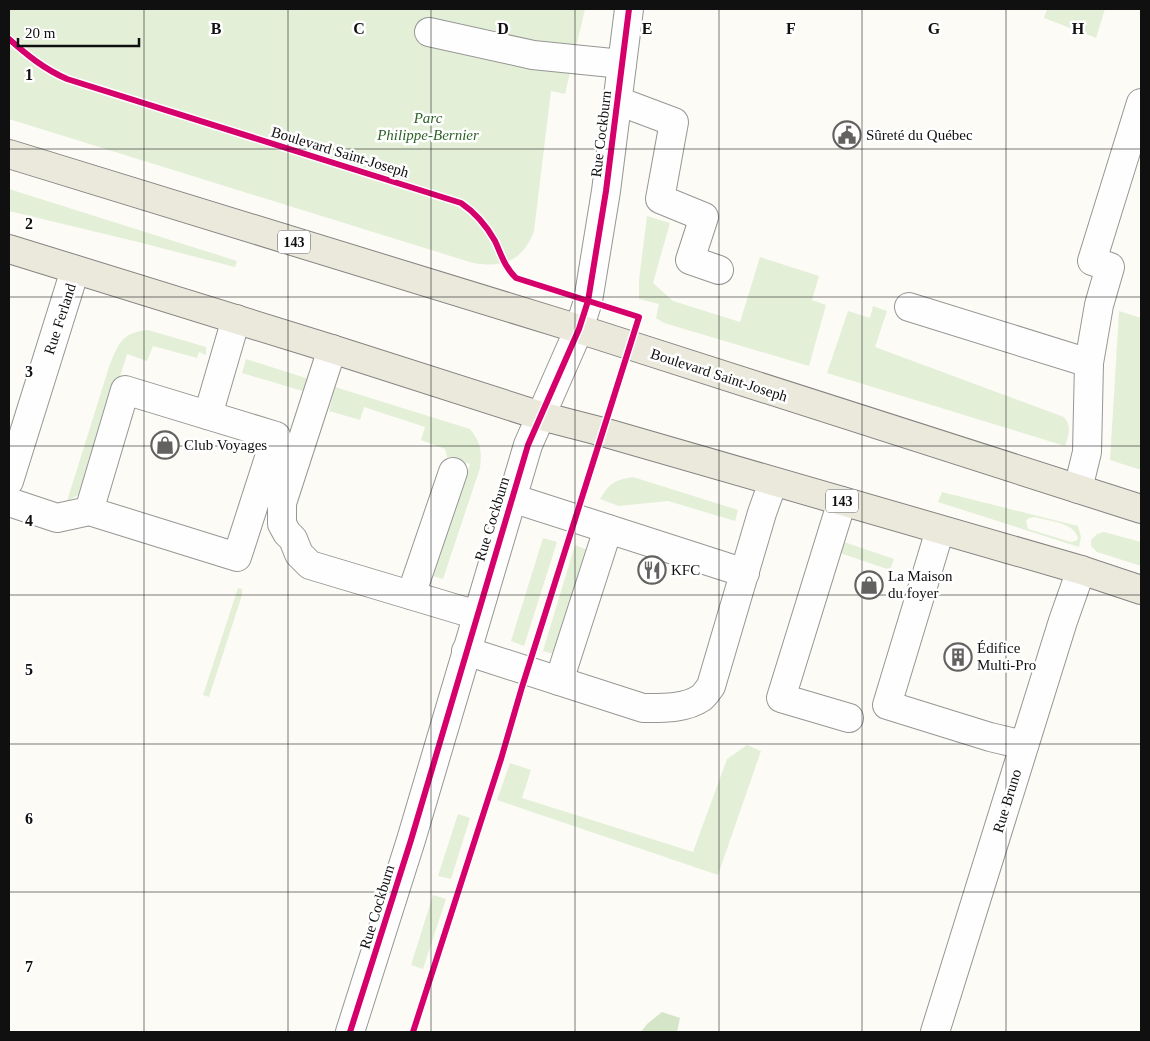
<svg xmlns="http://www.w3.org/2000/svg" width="1150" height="1041" viewBox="0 0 1150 1041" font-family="Georgia,serif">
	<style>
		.green { fill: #e4efd8; fill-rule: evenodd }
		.forest { fill: #d4e6c7 }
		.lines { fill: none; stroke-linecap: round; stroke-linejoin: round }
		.minor-casing { stroke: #969694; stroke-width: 30 }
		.major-casing { stroke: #848381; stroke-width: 30 }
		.minor { stroke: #fffefe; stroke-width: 28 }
		.major { stroke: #ebe9dc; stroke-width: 28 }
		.cycleway-casing { stroke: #fff; stroke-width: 9 }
		.cycleway { stroke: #d6006c; stroke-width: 6 }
		.grid { fill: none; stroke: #101010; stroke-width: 1; stroke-opacity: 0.55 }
		.labels { text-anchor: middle; stroke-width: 5; stroke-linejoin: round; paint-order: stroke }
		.shield { fill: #fff; stroke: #585858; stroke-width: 1 }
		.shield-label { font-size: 14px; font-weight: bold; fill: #101010 }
		.park-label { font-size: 15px; font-style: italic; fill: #2c6226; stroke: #fff }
		.street-label { font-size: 15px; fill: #101010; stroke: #fff }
		.poi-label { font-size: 15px; fill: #101010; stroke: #fff; text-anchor: start }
		.grid-label { font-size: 16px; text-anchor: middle; font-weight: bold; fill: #101010; stroke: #fff; stroke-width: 5; stroke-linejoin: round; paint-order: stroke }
	</style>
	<rect width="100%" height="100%" fill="#fcfbf6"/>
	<!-- green -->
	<g class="green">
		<path d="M9,9H585L565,94L551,91L534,231C523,261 503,268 473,263L9,119Z"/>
		<polygon points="1047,9 1105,9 1096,38 1044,18"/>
		<polygon points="9,189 237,261 235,267 138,242 9,211"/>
		<polygon points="647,216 670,223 653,283 673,301 740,322 760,257 819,276 812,300 826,305 809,366 664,323 656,318 659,304 639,299 639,280"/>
		<path d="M873,306L887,311L875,347L1064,417C1072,428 1069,433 1065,446L827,373L848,311L870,318Z"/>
		<polygon points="1119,311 1141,318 1141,470 1110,460"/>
		<path d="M148,330L206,347V355L199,352L197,358L153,346L147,361L127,354L84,492L67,501L109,367C118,344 122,332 148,330Z"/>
		<polygon points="246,359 312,380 306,392 242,373"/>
		<path d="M335,387L470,429C481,443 482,450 480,468L443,579L433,576L470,464L447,457L445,449L421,440L425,427L364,407L360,420L329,411Z"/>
		<path d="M633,477L738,510L735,521L668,501L619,506L600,499C610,483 614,480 633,477Z"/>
		<path d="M942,492L1078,526L1081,537L1079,547L938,502ZM1034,517C1048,521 1074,522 1078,538L1076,541L1071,542L1028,529L1026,521L1029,518Z"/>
		<polygon points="1104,532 1141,542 1141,566 1097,552 1091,546 1091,540 1097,534"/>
		<polygon points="543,538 557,542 524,646 511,641"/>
		<polygon points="844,542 894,559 890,570 840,553"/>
		<polygon points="575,545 593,552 561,656 543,651"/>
		<polygon points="238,588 242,589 242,595 209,697 203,695"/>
		<polygon points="747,745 761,751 718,875 497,800 510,763 531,770 522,798 693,852 727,759"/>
		<polygon points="458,814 470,818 451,879 438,876"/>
		<polygon points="433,895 446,899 423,969 411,965"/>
	</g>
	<!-- forest -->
	<polygon class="forest" points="662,1012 680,1018 677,1032 641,1032 647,1024"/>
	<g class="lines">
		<!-- minor casing -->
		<g class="minor-casing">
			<g id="minor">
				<polyline points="429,32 533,55 622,64"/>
				<polyline points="618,101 674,122 660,199 704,217 690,260 719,270"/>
				<polyline points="909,307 1089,363 1087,452 1078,489"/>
				<polyline points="332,349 282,503 282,524 287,533 293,539 299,554 310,565 477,615"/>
				<polyline points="1089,363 1099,305 1110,267 1092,261 1141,103"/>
				<polyline points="208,415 236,319"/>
				<polyline points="9,481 75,270"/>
				<polyline points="512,498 745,573"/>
				<polyline points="842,501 781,698 849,718"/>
				<polyline points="9,502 57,518 89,511 237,557 276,436 125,390 89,511"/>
				<polyline points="940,530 887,705 990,737 1024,745"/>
				<polyline points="411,595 453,472"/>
				<path d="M466,651L643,708C661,708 685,709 701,698C705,695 708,690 711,686L762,513L773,482"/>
				<polyline points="559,681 608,529"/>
				<polyline points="350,1032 411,840 528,445 579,329 588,301 606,191 629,9"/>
				<polyline points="935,1032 1063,621 1081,570"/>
			</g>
		</g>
		<!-- major casing -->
		<g class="major-casing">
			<g id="major">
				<polyline points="9,154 579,329 1141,509"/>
				<polyline points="9,249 332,349 541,416 603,432 1081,570 1141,590"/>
			</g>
		</g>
		<!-- minor -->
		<use href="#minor" class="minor"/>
		<!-- major -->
		<use href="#major" class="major"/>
		<!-- cycleway casing -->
		<g class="cycleway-casing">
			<g id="cycleway">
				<path d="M9,39C27,55 44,69 67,79L461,203C476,213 486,225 495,241C502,256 504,266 516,278L639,317L522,687L501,759L413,1032"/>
				<polyline points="350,1032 411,840 528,445 579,329 588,301 606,191 629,9"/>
			</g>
		</g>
		<!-- cycleway -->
		<use href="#cycleway" class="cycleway"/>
	</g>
	<!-- grid -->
	<path class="grid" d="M144,9V1032M288,9V1032M431,9V1032M575,9V1032M719,9V1032M862,9V1032M1006,9V1032M9,149H1141M9,297H1141M9,446H1141M9,595H1141M9,744H1141M9,892H1141"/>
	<!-- icons -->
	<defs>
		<g id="civic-ring" transform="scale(1.4375)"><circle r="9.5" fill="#fff" stroke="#636260" stroke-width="1.5"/><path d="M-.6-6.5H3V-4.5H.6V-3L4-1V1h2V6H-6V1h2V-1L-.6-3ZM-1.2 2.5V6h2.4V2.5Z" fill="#636260"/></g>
		<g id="shop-ring" transform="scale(1.4375)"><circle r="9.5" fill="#fff" stroke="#636260" stroke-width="1.5"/><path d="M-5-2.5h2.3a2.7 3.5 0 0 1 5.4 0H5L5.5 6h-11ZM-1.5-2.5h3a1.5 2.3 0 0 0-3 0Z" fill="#636260"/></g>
		<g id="restaurant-ring" transform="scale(1.4375)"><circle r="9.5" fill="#fff" stroke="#636260" stroke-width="1.5"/><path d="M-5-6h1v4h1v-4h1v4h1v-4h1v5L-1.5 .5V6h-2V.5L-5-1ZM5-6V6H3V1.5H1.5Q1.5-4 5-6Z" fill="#636260"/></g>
		<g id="building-ring" transform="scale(1.4375)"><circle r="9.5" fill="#fff" stroke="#636260" stroke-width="1.5"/><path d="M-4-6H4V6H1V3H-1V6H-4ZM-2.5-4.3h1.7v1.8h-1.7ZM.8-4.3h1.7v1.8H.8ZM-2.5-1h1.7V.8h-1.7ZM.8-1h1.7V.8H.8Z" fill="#636260"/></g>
	</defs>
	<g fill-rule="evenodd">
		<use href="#civic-ring" x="847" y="135"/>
		<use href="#shop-ring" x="165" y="445"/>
		<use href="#restaurant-ring" x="652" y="570"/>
		<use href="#shop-ring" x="869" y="585"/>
		<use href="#building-ring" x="958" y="657"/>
	</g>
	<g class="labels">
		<!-- shield labels -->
		<g class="shield">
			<rect x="278" y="230.5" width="32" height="23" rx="4"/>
			<rect x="826" y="489.5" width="32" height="23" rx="4"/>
		</g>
		<g class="shield-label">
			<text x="294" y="247">143</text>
			<text x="842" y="506">143</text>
		</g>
		<!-- park labels -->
		<g class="park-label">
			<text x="428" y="123">Parc<tspan x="428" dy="17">Philippe-Bernier</tspan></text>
		</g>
		<!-- street labels -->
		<g class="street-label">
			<text transform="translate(601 134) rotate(-83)" y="5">Rue Cockburn</text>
			<text transform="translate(340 152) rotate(17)" y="5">Boulevard Saint-Joseph</text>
			<text transform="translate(60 319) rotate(-72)" y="5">Rue Ferland</text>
			<text transform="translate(719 375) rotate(18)" y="5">Boulevard Saint-Joseph</text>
			<text transform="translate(492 519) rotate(-73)" y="5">Rue Cockburn</text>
			<text transform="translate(1007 801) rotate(-73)" y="5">Rue Bruno</text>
			<text transform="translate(377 907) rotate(-73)" y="5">Rue Cockburn</text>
		</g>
		<!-- poi labels -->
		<g class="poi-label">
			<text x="866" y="140">Sûreté du Québec</text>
			<text x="184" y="450">Club Voyages</text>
			<text x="671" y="575">KFC</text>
			<text x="888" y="581">La Maison<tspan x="888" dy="17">du foyer</tspan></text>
			<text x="977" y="653">Édifice<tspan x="977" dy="17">Multi-Pro</tspan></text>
		</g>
	</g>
	<g class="grid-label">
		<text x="216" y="34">B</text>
		<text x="359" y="34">C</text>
		<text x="503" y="34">D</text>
		<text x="647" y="34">E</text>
		<text x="791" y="34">F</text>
		<text x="934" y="34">G</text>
		<text x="1078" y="34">H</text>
		<text x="29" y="80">1</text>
		<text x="29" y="229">2</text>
		<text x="29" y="377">3</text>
		<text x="29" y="526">4</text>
		<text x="29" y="675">5</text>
		<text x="29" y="824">6</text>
		<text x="29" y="972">7</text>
	</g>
	<!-- border -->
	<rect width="1150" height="1041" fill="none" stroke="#101010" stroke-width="20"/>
	<!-- scale -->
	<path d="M18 38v8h121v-8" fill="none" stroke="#101010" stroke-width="2.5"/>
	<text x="25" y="38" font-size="15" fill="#101010" stroke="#ffffff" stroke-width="4" paint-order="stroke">20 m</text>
</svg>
